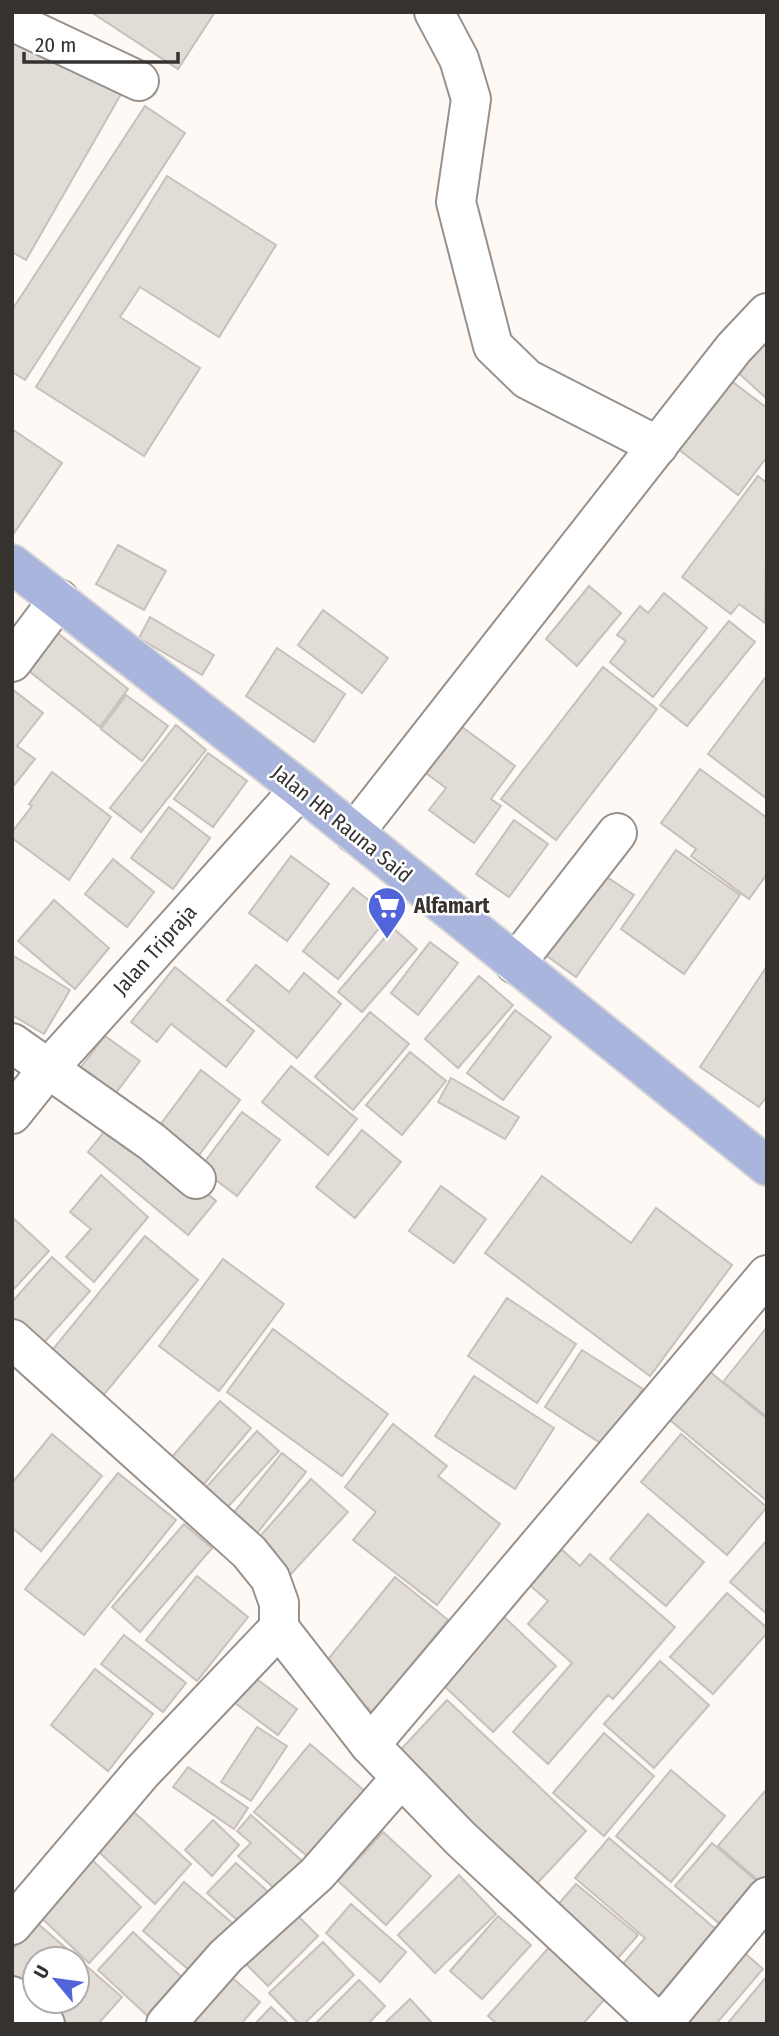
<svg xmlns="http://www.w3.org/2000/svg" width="779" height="2036" viewBox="0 0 779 2036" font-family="'Fira Sans Condensed',sans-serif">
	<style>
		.building { fill: #e2dcd7; stroke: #c7c0bc; stroke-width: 2 }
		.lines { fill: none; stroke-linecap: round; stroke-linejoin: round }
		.minor-casing { stroke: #97918d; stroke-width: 42 }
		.major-casing { stroke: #d7d6d6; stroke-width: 42 }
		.minor { stroke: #fff; stroke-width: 38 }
		.major { stroke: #aab5dd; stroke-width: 38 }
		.labels { text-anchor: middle; stroke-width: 5; stroke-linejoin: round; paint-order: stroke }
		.street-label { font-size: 21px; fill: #353230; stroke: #fff }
		.poi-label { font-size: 21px; font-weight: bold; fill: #353230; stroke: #fff; text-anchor: start }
	</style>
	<rect width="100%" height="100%" fill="#fff9f5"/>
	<!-- building -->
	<g class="building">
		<polygon points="91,12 215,12 178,69"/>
		<polygon points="12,35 124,89 26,260 12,252"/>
		<polygon points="145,106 185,133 25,380 12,372 12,310"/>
		<polygon points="167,176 276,245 219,337 140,287 120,317 200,368 144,456 36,387"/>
		<polygon points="767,338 767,399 733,368"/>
		<polygon points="725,376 767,408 767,457 738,495 673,445"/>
		<polygon points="12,429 62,463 12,536"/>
		<polygon points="758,476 767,483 765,623 739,604 731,614 682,577"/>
		<polygon points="118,545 166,571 144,610 96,584"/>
		<polygon points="589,586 621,613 577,666 546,639"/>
		<polygon points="664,593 707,628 653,697 610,662 626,641 617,635 640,606 648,613"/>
		<polygon points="323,610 388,658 362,693 298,645"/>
		<polygon points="150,617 214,655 202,675 139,638"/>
		<polygon points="729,621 755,642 687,726 660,705"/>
		<polygon points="45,623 128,689 100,727 15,660"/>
		<polygon points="277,648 345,694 314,742 246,696"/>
		<polygon points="603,667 657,709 556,840 501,799"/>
		<polygon points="765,678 767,679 767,799 708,754"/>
		<polygon points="12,689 43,713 17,746 35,759 12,788"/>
		<polygon points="126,695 168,726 142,761 101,729"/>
		<polygon points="458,724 515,766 491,799 501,806 474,843 429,810 446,788 423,771"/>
		<polygon points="176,725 206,750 141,832 110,808"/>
		<polygon points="208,753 247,781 213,827 174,799"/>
		<polygon points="700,769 767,818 767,874 749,899 691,856 696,849 661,823"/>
		<polygon points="52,772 111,817 69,880 12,838 12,832 32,806 29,804"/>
		<polygon points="169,807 210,838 173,889 131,858"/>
		<polygon points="514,820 548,844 509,897 476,874"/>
		<polygon points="676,850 740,895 684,974 621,929"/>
		<polygon points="291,856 329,884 287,941 249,913"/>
		<polygon points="113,859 154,892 127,927 85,894"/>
		<polygon points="598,871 634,895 576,977 540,951"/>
		<polygon points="353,888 389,916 338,979 303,951"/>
		<polygon points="54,900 109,948 75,989 18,941"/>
		<polygon points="393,928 417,949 362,1012 338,992"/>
		<polygon points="430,942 458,963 418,1015 391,993"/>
		<polygon points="12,955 70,990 44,1034 12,1015"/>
		<polygon points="256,965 289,992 304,973 341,1004 297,1058 227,1000"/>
		<polygon points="767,966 767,1096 759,1107 700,1067"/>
		<polygon points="175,967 254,1031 226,1067 171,1024 157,1042 131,1022"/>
		<polygon points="479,976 513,1005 458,1068 425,1039"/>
		<polygon points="515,1010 551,1037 503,1100 467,1073"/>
		<polygon points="370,1012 409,1044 353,1110 315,1077"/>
		<polygon points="105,1036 140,1061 109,1102 74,1076"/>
		<polygon points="410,1052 446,1081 402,1135 366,1105"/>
		<polygon points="291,1066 357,1119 328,1155 262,1102"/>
		<polygon points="201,1070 240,1100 193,1163 154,1133"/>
		<polygon points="451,1078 519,1117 505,1139 438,1102"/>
		<polygon points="242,1112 280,1140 237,1196 200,1168"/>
		<polygon points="115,1118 216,1201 188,1235 88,1152"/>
		<polygon points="362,1130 401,1162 355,1218 316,1187"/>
		<polygon points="101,1175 148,1217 94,1282 66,1257 91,1229 70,1212"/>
		<polygon points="542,1176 631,1243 656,1208 732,1265 650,1376 485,1253"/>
		<polygon points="441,1186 486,1219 454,1263 409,1231"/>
		<polygon points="12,1217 49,1251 12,1291"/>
		<polygon points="145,1236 198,1280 97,1403 45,1359"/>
		<polygon points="52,1257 90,1291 33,1355 12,1336 12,1302"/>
		<polygon points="223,1259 284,1304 219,1391 159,1346"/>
		<polygon points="507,1298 576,1344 537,1403 468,1356"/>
		<polygon points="767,1327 767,1417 723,1382"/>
		<polygon points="273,1329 388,1414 342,1476 227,1392"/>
		<polygon points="582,1350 643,1389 605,1446 545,1407"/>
		<polygon points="703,1366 767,1419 767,1501 664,1415"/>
		<polygon points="474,1376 554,1428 515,1489 435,1436"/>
		<polygon points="220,1401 251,1428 204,1484 172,1457"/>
		<polygon points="393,1424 447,1466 438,1476 500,1524 437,1605 353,1540 376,1512 345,1487"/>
		<polygon points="257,1431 279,1451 224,1511 203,1491"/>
		<polygon points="52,1434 102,1476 41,1551 12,1528 12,1483"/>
		<polygon points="681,1434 767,1507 727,1555 641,1482"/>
		<polygon points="282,1453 306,1472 254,1537 230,1517"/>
		<polygon points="118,1473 176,1520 84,1635 25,1589"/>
		<polygon points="311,1479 348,1512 289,1576 253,1544"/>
		<polygon points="648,1514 704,1562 666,1606 610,1559"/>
		<polygon points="184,1524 212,1548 140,1632 112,1607"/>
		<polygon points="767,1540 767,1614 730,1582"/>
		<polygon points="558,1546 580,1566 590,1554 675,1627 613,1699 608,1695 548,1764 513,1732 572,1663 528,1624 548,1601 526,1582"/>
		<polygon points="197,1576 248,1617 197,1681 146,1640"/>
		<polygon points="395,1577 448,1620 373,1712 320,1669"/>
		<polygon points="727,1593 767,1628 767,1633 713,1694 670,1657"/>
		<polygon points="502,1615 556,1666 493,1732 440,1682"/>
		<polygon points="124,1635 186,1683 163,1712 101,1664"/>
		<polygon points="660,1661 709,1705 654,1768 604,1724"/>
		<polygon points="95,1669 153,1714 108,1771 51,1725"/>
		<polygon points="254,1677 297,1709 278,1735 235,1703"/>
		<polygon points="447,1700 586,1831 532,1889 393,1758"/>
		<polygon points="257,1727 287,1746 251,1801 221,1782"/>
		<polygon points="604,1733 654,1776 604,1836 553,1793"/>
		<polygon points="310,1744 373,1798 318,1865 254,1812"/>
		<polygon points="188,1767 248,1808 234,1829 173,1787"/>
		<polygon points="671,1770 725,1816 671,1882 616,1836"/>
		<polygon points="766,1790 767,1791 767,1888 718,1846"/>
		<polygon points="123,1802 191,1864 155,1904 87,1841"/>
		<polygon points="251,1815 310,1868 284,1897 238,1856 251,1843 237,1831"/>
		<polygon points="213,1820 239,1845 212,1876 185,1850"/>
		<polygon points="383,1832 431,1876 386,1925 338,1881"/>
		<polygon points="609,1838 718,1931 708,1943 705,1941 653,2003 616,1972 645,1938 575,1878"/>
		<polygon points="712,1843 765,1888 728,1931 675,1886"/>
		<polygon points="85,1853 141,1907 89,1963 32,1909"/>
		<polygon points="236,1863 276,1899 247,1929 207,1893"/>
		<polygon points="459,1875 496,1914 435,1973 398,1935"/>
		<polygon points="184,1882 243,1932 202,1981 143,1931"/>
		<polygon points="576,1884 638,1935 617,1959 555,1908"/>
		<polygon points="286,1904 318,1936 268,1986 236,1954"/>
		<polygon points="351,1904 406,1952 380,1982 326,1933"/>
		<polygon points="498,1916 531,1945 482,1999 450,1971"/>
		<polygon points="36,1922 122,1997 98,2024 65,2024 39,2001 77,2001 77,1959 35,1959 35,1998 12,1978 12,1950"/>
		<polygon points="133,1932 187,1982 152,2020 98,1970"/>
		<polygon points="323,1942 354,1975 304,2024 299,2024 269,1993"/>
		<polygon points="552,1944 609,1994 583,2024 497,2024 488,2016"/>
		<polygon points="739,1948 763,1969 716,2024 688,2024 680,2016"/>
		<polygon points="220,1967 260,2002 241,2024 199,2024 182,2008"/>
		<polygon points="767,1976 767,2024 727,2024"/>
		<polygon points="359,1980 385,2006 368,2024 315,2024"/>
		<polygon points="410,1999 433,2024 384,2024"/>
		<polygon points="271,2007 289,2024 255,2024"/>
	</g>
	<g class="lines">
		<!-- minor casing -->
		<g class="minor-casing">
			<g id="minor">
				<polyline points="434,12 459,59 471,99 456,202 493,346 527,379 658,446"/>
				<polyline points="12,21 139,81"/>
				<polyline points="12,662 59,599"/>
				<polyline points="354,833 734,348 767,313"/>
				<polyline points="515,964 617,833"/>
				<polyline points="12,1043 152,1142 196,1179"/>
				<polyline points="12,1114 48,1069 300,789"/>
				<polyline points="12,1339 249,1552 270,1578 279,1603 279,1628 370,1745 460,1838 659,2024"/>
				<polyline points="370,1745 767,1275"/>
				<polyline points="12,1925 142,1772 279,1628"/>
				<polyline points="12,1996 45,2024"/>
				<polyline points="166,2024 226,1956 317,1874 401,1778"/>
				<polyline points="662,2024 767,1897"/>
			</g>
		</g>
		<!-- major casing -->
		<g class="major-casing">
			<polyline id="major" points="12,564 300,789 767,1166"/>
		</g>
		<!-- minor -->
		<use href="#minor" class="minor"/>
		<!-- major -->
		<use href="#major" class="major"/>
	</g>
	<!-- icons -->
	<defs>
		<g id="supermarket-pin" transform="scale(2.0125)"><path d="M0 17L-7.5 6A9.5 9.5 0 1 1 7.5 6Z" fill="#5164da" stroke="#fff"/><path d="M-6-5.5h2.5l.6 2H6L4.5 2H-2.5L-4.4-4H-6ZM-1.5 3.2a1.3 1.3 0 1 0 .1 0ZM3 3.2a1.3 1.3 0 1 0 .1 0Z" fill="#fff"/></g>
	</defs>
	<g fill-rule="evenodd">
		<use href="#supermarket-pin" x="387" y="906"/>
	</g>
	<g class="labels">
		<!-- street labels -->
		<g class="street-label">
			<text transform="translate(342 824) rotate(39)" y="7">Jalan HR Rauna Said</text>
			<text transform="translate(155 950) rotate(-48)" y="7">Jalan Tripraja</text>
		</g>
		<!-- poi labels -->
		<g class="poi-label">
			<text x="414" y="913">Alfamart</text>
		</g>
	</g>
	<!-- border -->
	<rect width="779" height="2036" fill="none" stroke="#353230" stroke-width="28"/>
	<!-- north arrow -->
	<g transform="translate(56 1980) rotate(299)"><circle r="33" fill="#ffffff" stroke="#aeadac" stroke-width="2"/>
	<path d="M0-5L12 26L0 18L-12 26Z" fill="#5164da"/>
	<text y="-10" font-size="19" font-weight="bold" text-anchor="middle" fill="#353230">U</text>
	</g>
	<!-- scale -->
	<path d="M24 52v10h154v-10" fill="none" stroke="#353230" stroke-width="3.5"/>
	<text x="35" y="52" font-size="21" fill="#353230" stroke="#ffffff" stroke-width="5" paint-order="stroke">20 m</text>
</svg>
